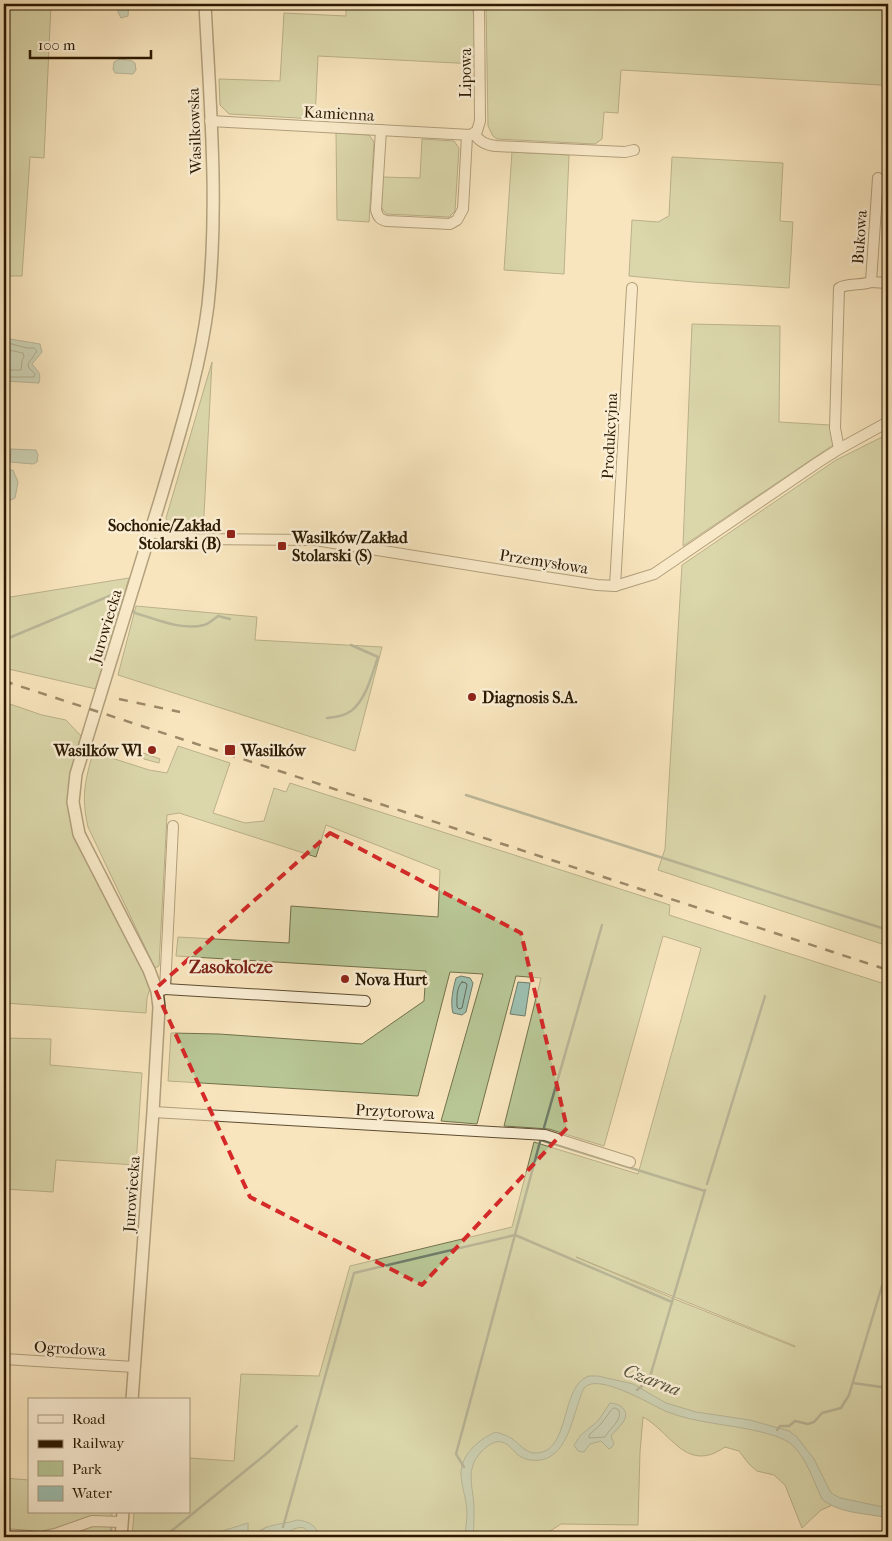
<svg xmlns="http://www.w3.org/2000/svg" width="892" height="1541" viewBox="0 0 892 1541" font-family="'IM FELL French Canon',serif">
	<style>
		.green { fill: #b8c695; stroke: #72704b; fill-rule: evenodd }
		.water { fill: #9dbfb0; stroke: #6f7d6a }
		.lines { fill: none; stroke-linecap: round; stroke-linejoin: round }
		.shore { stroke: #646c58; stroke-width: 1 }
		.stream { stroke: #6f7d6a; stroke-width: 2.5 }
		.minor-casing { stroke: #5e4c30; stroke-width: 12 }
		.tertiary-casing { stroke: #5e4c30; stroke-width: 14 }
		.minor { stroke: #faeed4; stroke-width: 10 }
		.tertiary { stroke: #faeed4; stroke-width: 11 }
		.rail { stroke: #2b1901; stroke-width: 2.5; stroke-dasharray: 9 9; stroke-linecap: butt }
		.marked { fill: none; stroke: #d62828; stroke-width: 4; stroke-dasharray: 10 6; stroke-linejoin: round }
		.poi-dot { fill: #8f2418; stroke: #faeed4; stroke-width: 2 }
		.labels { text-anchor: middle; stroke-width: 5; stroke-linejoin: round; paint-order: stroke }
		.street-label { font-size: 16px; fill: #2b1901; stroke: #faeed4 }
		.poi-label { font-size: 16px; font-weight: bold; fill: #2b1901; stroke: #faeed4; text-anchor: start }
		.neighbourhood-label { font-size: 18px; font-weight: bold; fill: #7a1f14; stroke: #faeed4 }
		.water-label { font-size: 18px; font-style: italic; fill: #53533e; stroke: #faeed4 }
	</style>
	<rect width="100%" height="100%" fill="#f8e5bd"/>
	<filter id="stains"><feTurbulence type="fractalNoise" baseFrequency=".004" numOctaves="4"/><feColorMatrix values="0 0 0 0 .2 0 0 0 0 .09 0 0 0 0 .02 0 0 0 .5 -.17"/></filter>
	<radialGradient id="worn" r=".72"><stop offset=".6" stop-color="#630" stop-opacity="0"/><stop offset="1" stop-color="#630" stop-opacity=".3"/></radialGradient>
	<!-- green -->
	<g class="green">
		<polygon points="4,4 51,4 44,158 30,157 22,276 4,276"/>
		<polygon points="346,4 476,4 476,64 318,56 315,119 229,114 220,105 219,79 280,81 284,13 346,16"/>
		<polygon points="486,4 888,4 888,92 881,85 621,70 618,113 604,112 602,139 595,144 497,139 493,136 488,126"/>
		<polygon points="336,133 369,135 374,142 369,222 337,220"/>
		<polygon points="422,139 454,141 459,148 455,211 449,217 386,214 381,207 382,177 420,178"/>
		<polygon points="512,152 569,155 564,274 504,270"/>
		<polygon points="672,157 783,163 780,221 793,222 789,288 694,282 629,276 632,220 658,222 669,216"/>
		<polygon points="692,324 780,326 779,422 830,425 833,445 683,546"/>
		<polygon points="212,362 203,533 175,528 170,526 166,518"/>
		<polygon points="888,434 888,946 658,870 665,849 682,565 836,460"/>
		<polygon points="129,578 96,689 4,668 4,598"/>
		<polygon points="136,606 257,617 255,640 382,647 355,751 118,675"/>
		<polygon points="4,702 42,715 66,720 82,737 68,785 73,788 79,834 153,979 147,998 146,1013 4,1003"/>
		<path d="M178,746L230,763L213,813L245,823L264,821L274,788L286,792L290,783L670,905L669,915L888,985V1512L835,1504L821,1510L802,1528L785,1485L774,1475L757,1471L749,1464L739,1451L725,1447C686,1474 672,1433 643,1417L640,1452L638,1525L561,1524L541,1537H275H276L267,1527L261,1530L256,1537H132L134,1512H189V1458L234,1461L241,1374L319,1376L350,1266L512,1227L534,1142L638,1174L701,948L663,936L604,1146L549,1129L504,1126L541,978L516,976L477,1124L441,1121L483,974L450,972L418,1096L168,1081L171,1033L219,1034L362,1044L424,1001L426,971L176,956L178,937L289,943L291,906L438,917L440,870L326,825L316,857L179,813L167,815L159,966L155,968L88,827C81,796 85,782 93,752L149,770L167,773ZM576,1257L795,1346V1347L677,1300Z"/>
		<polygon points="129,748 160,759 159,763 144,759 139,752 134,751 128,754"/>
		<polygon points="4,1038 51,1039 50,1065 142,1073 136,1165 56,1160 53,1192 4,1189"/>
		<polygon points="4,1478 29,1480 29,1512 112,1512 111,1537 4,1537"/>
	</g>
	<!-- water -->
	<g class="water">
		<polygon points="119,4 129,4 128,16 121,18 118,12"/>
		<polygon points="120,59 132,61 135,63 136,70 133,74 115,73 113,69 114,62"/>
		<path d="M4,338L40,344L42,352L32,364C39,373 41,372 39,383L4,381Z"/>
		<polygon points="11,449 36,450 38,455 37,462 33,464 10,462"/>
		<polygon points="13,470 18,482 15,498 11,500 4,499 4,471"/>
		<path d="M461,976L470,978L473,983L466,1012L462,1015L453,1013C450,1002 453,989 456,978Z"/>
		<polygon points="518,982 530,983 525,1016 510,1014"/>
		<path d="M589,1376H598L633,1384L666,1403L696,1412L750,1420L789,1431L797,1437L814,1459L831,1493L840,1498L888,1508V1518C867,1513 839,1514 822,1499C813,1480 806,1456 790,1443C783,1438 773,1435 765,1433C732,1424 697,1424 665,1411C650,1404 597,1372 584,1388C574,1409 571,1443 551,1456C542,1462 527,1462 518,1455C511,1448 504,1438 493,1443C488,1445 484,1449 481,1452C465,1469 473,1486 474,1507C474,1517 474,1527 473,1537H465C465,1530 467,1522 467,1514C467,1501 462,1488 461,1475C460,1455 480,1438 496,1432C502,1434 506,1435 511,1438C519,1443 526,1454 537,1453C571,1451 560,1385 589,1376Z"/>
		<path d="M610,1403C625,1404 631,1415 620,1426C617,1430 614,1432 611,1436L614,1444L612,1447L609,1449L601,1441L590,1444L584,1452L578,1451L574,1445L581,1435L598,1421Z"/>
		<path d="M297,1520C309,1521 317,1526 319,1537H309C306,1517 288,1534 277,1537C270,1538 263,1537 256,1537C262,1523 284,1525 297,1520Z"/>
		<polygon points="248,1523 248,1537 203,1537"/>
		<polygon points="403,1531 417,1537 386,1537 396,1532"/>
	</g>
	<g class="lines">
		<!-- shore -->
		<g class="shore">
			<polyline points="4,342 27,348 34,348 37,351 28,364 29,368 35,374 34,377 4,377"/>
			<polyline points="4,349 23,353 24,356 22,361 21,370 4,370"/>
			<path d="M462,982L466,983L467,985L462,1008L459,1009L457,1007C457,998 456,988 462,982Z"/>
			<path d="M615,1408L619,1410C622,1422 610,1427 605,1437L589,1438V1435L601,1424L612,1409Z"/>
		</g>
		<!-- stream -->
		<g class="stream">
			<polyline points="473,4 474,13"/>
			<path d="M131,609L135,613C156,619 182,631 204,625C209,624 214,619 218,616L230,619"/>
			<polyline points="4,640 114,594 124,603"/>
			<path d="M327,718C336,717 344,716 351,711C366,700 372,674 378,657L351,645"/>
			<polyline points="466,795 888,930"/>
			<polyline points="543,1131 602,925"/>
			<polyline points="541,1140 705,1191"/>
			<polyline points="707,1184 765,996"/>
			<polyline points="853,1383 888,1388"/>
			<polyline points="637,1390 649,1380 705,1190"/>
			<polyline points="777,1430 780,1426 789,1426 795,1421 808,1424 814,1422 822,1413 841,1408 849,1395 888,1266"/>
			<polyline points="464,1467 456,1454 541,1138"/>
			<polyline points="283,1527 354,1273 515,1235 672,1302"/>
			<polyline points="110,1537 112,1524"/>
			<polyline points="164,1537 266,1454 297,1426"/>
		</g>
		<!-- minor casing -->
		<g class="minor-casing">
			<g id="minor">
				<polyline points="210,121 471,135 477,131 480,121 479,4"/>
				<path d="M381,130L376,210C378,217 380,220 387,221L450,224L457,220L463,209L467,136"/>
				<path d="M474,133C479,142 486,145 496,146L625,152L634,150"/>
				<polyline points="878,178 871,282 888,283"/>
				<path d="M839,449L835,428L839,288C848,283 859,286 871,282"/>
				<polyline points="151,532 193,539 315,540 545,577 597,585 615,586 654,574 817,463 839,449 888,422"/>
				<polyline points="615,586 632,288"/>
				<polyline points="165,989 365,1001"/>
				<polyline points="159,991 165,989 173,826"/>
				<polyline points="153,1112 545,1135 630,1162"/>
				<polyline points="4,1359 134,1367"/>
				<polyline points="4,1534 41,1537 58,1533 92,1521 122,1522"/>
			</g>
		</g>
		<!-- tertiary casing -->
		<g class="tertiary-casing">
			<g id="tertiary">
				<path d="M132,1400L153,1112L159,1007L157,991L149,970L79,834L73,802L76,774C105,681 134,588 162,494C180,432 200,369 208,305C219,205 210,104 205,4"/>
				<polyline points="121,1537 123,1512"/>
			</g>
		</g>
		<!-- minor -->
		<use href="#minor" class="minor"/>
		<!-- tertiary -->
		<use href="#tertiary" class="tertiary"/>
		<!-- rail -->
		<g class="rail">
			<polyline points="4,681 888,970"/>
			<polyline points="119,699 180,712"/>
		</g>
	</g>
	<!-- marked area -->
	<path d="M0 0H892V1541H0ZM330,833L521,933L567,1128L422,1285L250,1197L155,989Z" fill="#f8e5bd" fill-opacity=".55" fill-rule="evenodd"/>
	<path class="marked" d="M330,833L521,933L567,1128L422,1285L250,1197L155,989Z"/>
	<!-- markers -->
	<g class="poi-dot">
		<rect x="226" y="529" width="10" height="10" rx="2.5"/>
		<rect x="277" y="541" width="10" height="10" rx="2.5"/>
		<circle cx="472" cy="697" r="5"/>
		<circle cx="152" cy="750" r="5"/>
		<rect x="224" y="744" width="12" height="12" rx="2.5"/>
		<circle cx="345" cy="979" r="5"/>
	</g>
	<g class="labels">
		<!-- street labels -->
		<g class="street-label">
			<text transform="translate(465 73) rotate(-90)" y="6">Lipowa</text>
			<text transform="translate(339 113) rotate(3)" y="6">Kamienna</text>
			<text transform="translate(194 131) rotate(-92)" y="6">Wasilkowska</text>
			<text transform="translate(859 237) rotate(-86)" y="6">Bukowa</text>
			<text transform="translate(609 436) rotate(-87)" y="6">Produkcyjna</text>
			<text transform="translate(544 561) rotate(9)" y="6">Przemysłowa</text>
			<text transform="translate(105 626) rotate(-73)" y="6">Jurowiecka</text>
			<text transform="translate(395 1111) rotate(3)" y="6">Przytorowa</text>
			<text transform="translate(131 1194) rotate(-86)" y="6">Jurowiecka</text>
			<text transform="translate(70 1348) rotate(3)" y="6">Ogrodowa</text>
		</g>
		<!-- poi labels -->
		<g class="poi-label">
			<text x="221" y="531" text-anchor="end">Sochonie/Zakład<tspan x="221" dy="18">Stolarski (B)</tspan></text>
			<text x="292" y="543">Wasilków/Zakład<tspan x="292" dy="18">Stolarski (S)</tspan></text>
			<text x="482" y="703">Diagnosis S.A.</text>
			<text x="142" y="756" text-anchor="end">Wasilków Wl</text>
			<text x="241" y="756">Wasilków</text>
			<text x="355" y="985">Nova Hurt</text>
		</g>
		<!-- neighbourhood labels -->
		<g class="neighbourhood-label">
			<text x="231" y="973">Zasokolcze</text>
		</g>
		<!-- water labels -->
		<g class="water-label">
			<text transform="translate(652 1380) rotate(21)" y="6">Czarna</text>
		</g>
	</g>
	<!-- margin -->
	<rect width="892" height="1541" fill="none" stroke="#f8e5bd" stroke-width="20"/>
	<rect x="5" y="5" width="882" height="1531" fill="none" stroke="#2b1901" stroke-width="2.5"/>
	<rect x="10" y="10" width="872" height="1521" fill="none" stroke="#2b1901"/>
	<!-- legend -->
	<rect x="28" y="1398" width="162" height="115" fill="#faeed4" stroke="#a79980"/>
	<rect x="38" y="1415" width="25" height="8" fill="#faeed4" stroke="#a79980"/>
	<text x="72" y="1424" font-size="15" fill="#2b1901">Road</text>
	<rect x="38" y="1440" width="25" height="8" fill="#2b1901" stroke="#a79980"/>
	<text x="72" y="1448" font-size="15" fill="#2b1901">Railway</text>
	<rect x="38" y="1461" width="25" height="15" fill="#b8c695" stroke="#a79980"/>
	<text x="72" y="1474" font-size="15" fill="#2b1901">Park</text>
	<rect x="38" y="1486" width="25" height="15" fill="#9dbfb0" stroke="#a79980"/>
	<text x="72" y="1498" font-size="15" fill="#2b1901">Water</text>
	<!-- scale -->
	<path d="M30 50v8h121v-8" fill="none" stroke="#2b1901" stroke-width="2.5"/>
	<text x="38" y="50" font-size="15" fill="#2b1901" stroke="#faeed4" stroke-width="4" paint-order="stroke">100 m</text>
	<rect width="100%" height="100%" filter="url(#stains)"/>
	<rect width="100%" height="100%" fill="url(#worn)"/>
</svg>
